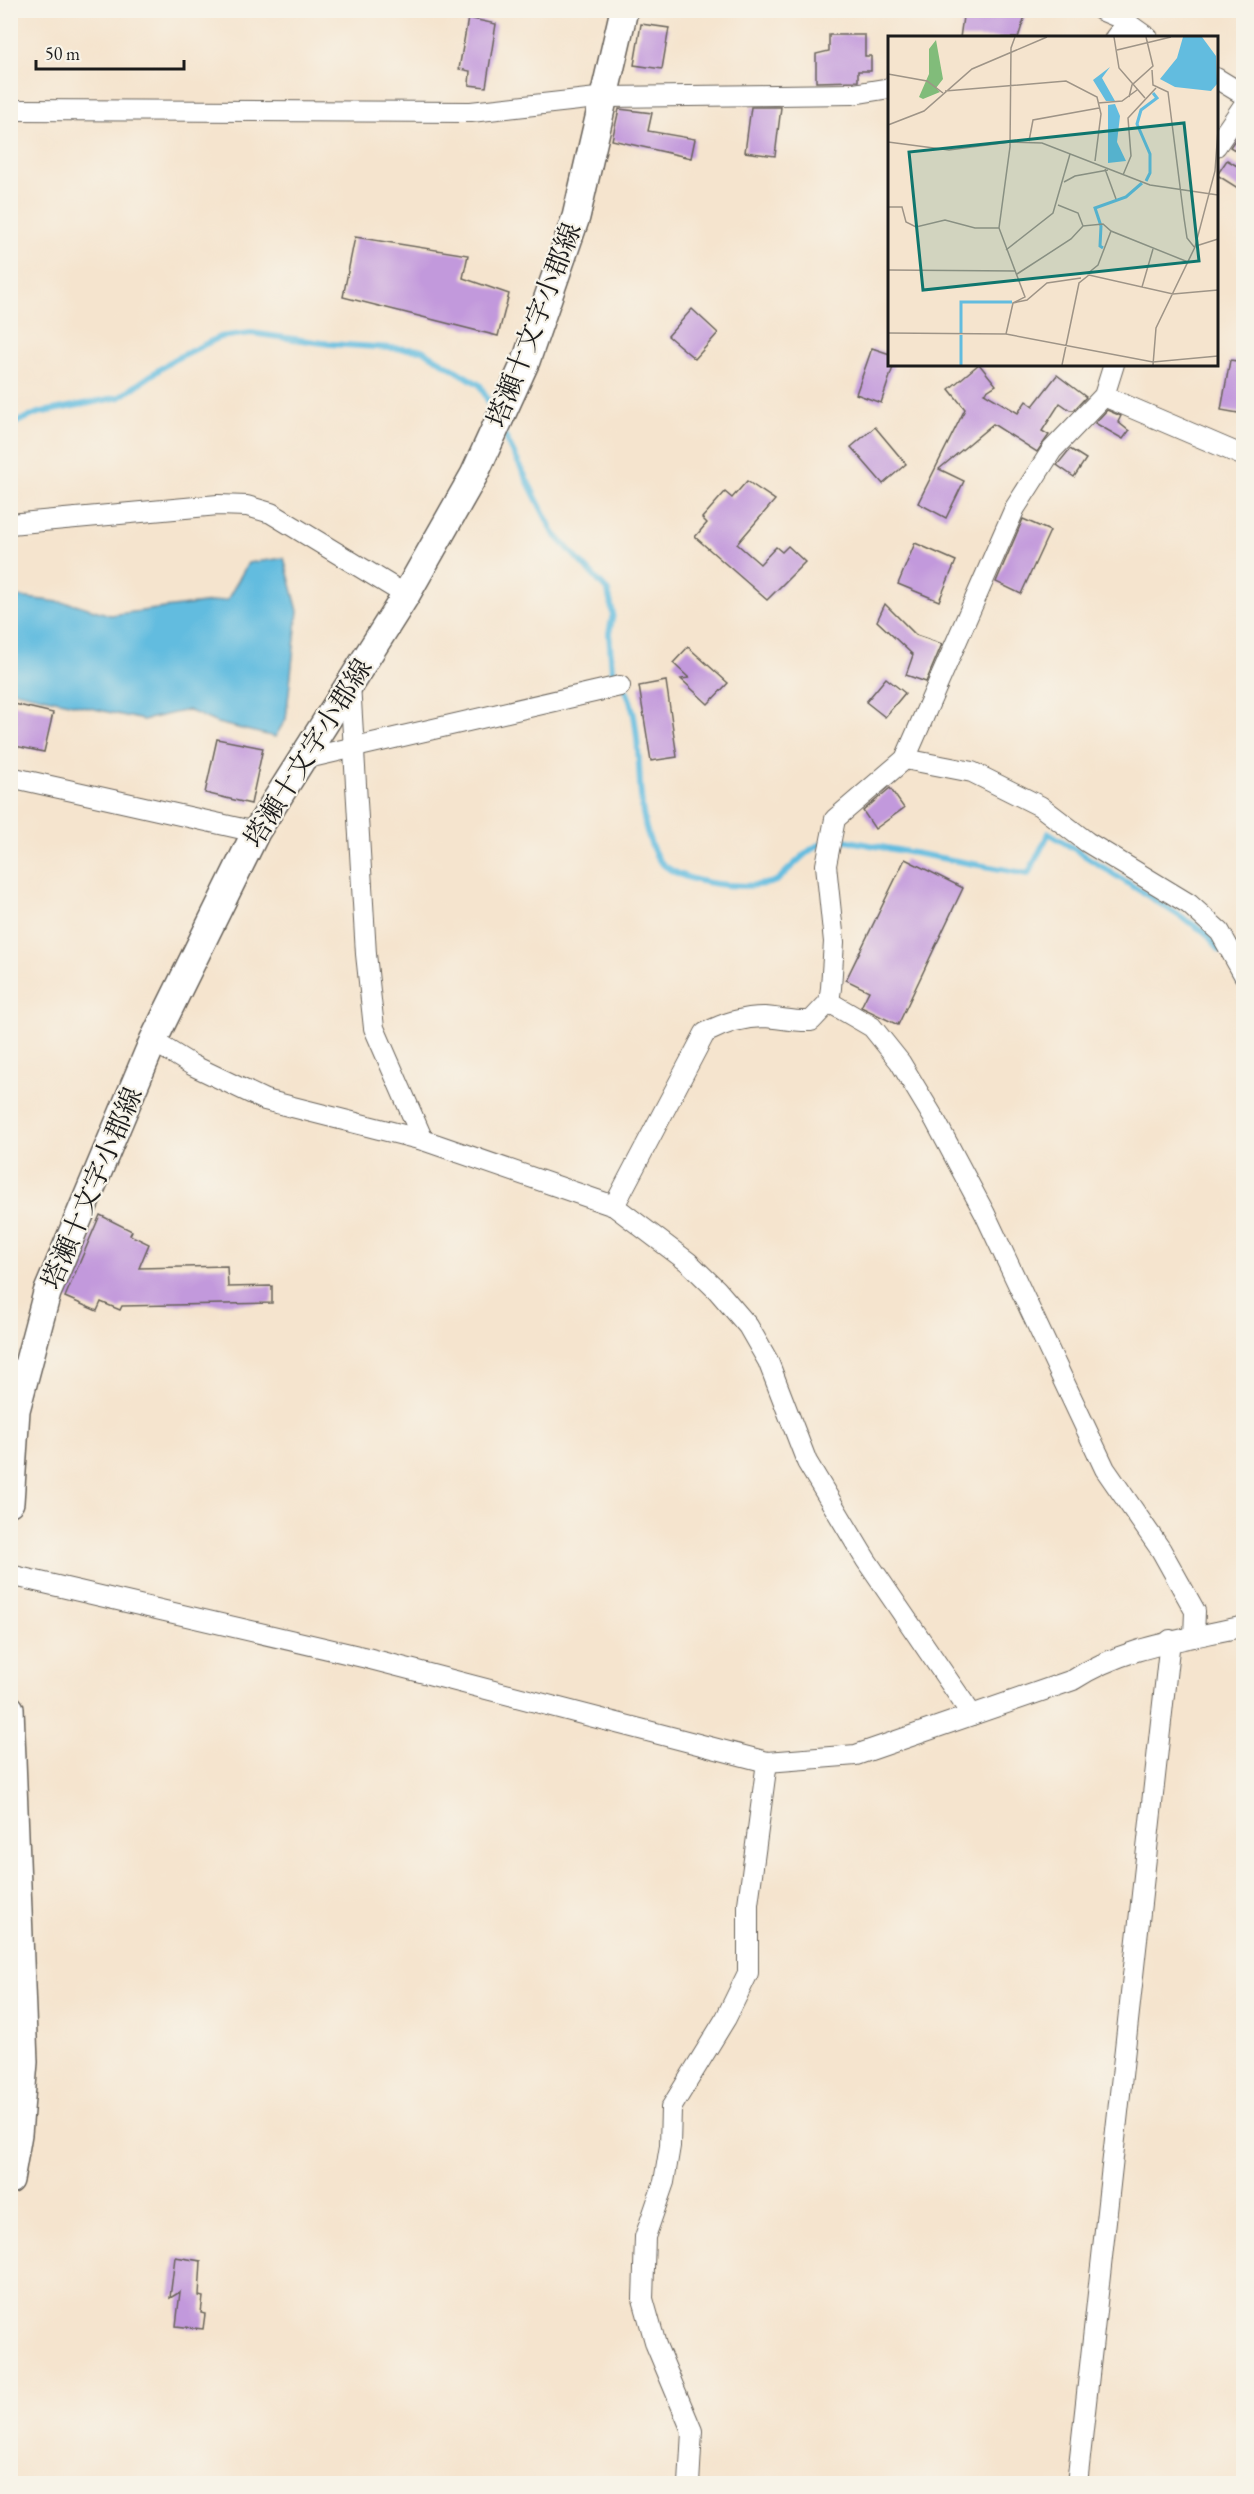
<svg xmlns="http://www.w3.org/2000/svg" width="1254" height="2494" viewBox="0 0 1254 2494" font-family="'EB Garamond','Noto Serif JP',serif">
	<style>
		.water { fill: #62bcdf; stroke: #3f6c7e; stroke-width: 1.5 }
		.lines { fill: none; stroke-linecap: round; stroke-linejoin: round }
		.stream { stroke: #62bcdf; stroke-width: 6 }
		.building { fill: #c299dc }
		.minor-casing { stroke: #68625a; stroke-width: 22 }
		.secondary-casing { stroke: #68625a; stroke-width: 30 }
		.minor { stroke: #fff; stroke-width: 20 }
		.secondary { stroke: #fff; stroke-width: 27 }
		.labels { text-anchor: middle; stroke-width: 4.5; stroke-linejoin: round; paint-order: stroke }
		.street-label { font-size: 27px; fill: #1c1c1c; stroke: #f7f3e8 }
		.inset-river { fill: none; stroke: #62bcdf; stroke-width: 3 }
		.inset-road { fill: none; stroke: #9e9487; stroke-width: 1.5 }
		.view { fill: #0f766e; fill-opacity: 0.15; stroke: #0f766e; stroke-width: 3 }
		.inset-edge { fill: none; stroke: #1c1c1c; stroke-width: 3 }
	</style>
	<rect width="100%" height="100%" fill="#f7f3e8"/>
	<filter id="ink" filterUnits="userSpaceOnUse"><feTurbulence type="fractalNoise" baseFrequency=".0167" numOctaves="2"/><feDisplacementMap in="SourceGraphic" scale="12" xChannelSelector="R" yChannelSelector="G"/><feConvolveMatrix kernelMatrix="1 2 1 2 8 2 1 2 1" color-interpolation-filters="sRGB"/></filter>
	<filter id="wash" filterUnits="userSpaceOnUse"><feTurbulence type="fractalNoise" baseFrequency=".008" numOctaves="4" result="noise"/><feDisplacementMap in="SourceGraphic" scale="24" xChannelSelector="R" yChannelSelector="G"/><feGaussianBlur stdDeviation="1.35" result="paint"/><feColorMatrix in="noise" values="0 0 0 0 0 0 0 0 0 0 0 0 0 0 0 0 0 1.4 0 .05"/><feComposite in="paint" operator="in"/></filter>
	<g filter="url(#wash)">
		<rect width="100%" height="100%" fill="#f5e4ce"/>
		<!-- water -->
		<polygon class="water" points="284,558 298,611 286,719 275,737 217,723 188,710 143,720 11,690 11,596 75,604 110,615 227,600 248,563"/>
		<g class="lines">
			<!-- stream -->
			<g class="stream">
				<polyline points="10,425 38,413 120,397 173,360 220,337 251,333 330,344 422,350 480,385 494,413"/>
				<path d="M502,430L554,534L608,591L613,614L609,633L612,670C655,714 625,800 657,857C672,884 749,892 776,881C780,879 785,873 789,869C811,849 813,843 843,840L1028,874L1049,833L1205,932L1220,950"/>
				<polyline points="1238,979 1244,990"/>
			</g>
		</g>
		<g id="blocks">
			<!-- building -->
			<g class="building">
				<polygon points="964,10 1011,10 1025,16 1018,38 960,38"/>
				<polygon points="468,18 496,24 486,87 469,85 470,71 459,69"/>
				<polygon points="641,24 669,28 662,69 634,65"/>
				<polygon points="829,35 865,35 865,56 871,56 871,71 858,71 858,81 816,82 816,54 829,51"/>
				<polygon points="751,107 781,107 775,156 745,152"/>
				<polygon points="619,109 652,113 648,131 695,139 691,158 612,140"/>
				<polygon points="1244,127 1244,156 1230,147"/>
				<polygon points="1227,160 1244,170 1244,192 1217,175"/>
				<polygon points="355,237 468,255 463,278 509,294 498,336 343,297"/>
				<polygon points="692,309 718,333 695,359 668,336"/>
				<polygon points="872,348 890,354 890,364 894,364 881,403 856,394"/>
				<polygon points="1230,360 1244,362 1244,414 1221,410"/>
				<polygon points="979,364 996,385 984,393 1018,413 1026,401 1033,406 1057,375 1086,397 1074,410 1070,410 1060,403 1042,431 1049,435 1037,452 993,424 939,469 964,481 946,518 918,503 965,409 949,389"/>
				<polygon points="1107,410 1121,416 1118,422 1129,431 1123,439 1095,423"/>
				<polygon points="875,427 906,464 883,484 851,447"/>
				<polygon points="1070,449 1086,459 1074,477 1057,465"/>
				<polygon points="747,481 775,500 737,544 760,564 776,547 782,552 788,546 805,562 767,600 695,537 707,523 702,518 725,492 732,498"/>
				<polygon points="1023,519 1050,531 1021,594 996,582"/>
				<polygon points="915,543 956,561 939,601 898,584"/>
				<polygon points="885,604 916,635 942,644 926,682 906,675 913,655 877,621"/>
				<polygon points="688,647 728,683 708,704 681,679 689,678 673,663"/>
				<polygon points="886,678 905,693 885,717 866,702"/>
				<polygon points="666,681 677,757 651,761 639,686"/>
				<polygon points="10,703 53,713 44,752 10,745"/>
				<polygon points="217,739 263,748 251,804 205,793"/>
				<polygon points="890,788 904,808 875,829 863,811"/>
				<polygon points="905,859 963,888 898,1025 861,1007 869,991 846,980"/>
				<polygon points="100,1215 132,1231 130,1235 149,1244 139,1268 227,1266 228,1287 272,1286 272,1303 122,1306 120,1310 101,1302 97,1311 65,1297"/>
				<polygon points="175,2257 201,2261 199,2296 203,2297 201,2313 205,2314 203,2329 176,2326 180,2292 170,2298"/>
			</g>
		</g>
	</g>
	<g filter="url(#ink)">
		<use href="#blocks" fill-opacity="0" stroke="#68625a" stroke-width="1.5"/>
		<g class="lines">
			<!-- minor casing -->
			<g class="minor-casing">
				<g id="minor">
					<polyline points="1101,10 1120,18 1148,38"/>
					<polyline points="1115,38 1128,22"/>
					<polyline points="1216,78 1244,95"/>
					<polyline points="10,110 471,112 606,97 853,94 890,88"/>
					<polyline points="1216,146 1244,105"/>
					<polyline points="1104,396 1244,456"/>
					<polyline points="10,524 218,505 247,506 271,513 406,595"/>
					<polyline points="350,683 366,954 374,1028 423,1140"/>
					<polyline points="303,759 620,686"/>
					<polyline points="905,759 972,772 1040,806 1087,842 1189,904 1220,932 1244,975"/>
					<polyline points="10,777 256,832"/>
					<polyline points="829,1002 872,1027 900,1062 935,1120 985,1214 1105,1469 1161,1550 1195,1611 1194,1637"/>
					<polyline points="153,1041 192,1065 265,1100 423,1140 614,1206 688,1262 717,1290 748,1326 768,1361 807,1462 866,1560 972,1715"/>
					<path d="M614,1206L705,1033C722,1024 744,1017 764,1017C781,1018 795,1022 811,1021L829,1002L831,988L834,942L826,865L835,819L905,759L1015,508L1052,450L1104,396L1114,364"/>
					<path d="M10,1575L367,1658L767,1762L856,1755L1073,1680C1125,1646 1185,1640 1244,1626"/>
					<polyline points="689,2484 692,2431 656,2345 643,2299 645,2237 664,2182 670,2146 671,2108 726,2018 748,1973 748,1904 767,1762"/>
					<polyline points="1077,2484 1170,1640"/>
				</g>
			</g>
			<!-- secondary casing -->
			<g class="secondary-casing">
				<g id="secondary">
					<polyline points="10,1502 16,1410 47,1293 153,1041 256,832 406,595 474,475 526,361 576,217 624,10"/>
					<polyline points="10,1709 24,2062 18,2134 10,2180"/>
				</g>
			</g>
			<!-- minor -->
			<use href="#minor" class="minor"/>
			<!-- secondary -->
			<use href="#secondary" class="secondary"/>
		</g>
	</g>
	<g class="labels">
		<!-- street labels -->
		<g class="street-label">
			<text transform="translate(534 325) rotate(-69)" y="9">塔瀬十文字小郡線</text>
			<text transform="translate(308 753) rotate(-58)" y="9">塔瀬十文字小郡線</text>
			<text transform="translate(92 1188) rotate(-67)" y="9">塔瀬十文字小郡線</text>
		</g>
	</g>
	<!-- overview -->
	<g transform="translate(888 36)">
		<rect width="330" height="330" fill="#f5e4ce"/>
		<path d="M48,4L55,43L48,52L52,56L35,63L31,61L41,38V13Z" fill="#81bc7a"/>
		<path d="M295,1H314L328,20L329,48L323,55L287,51L272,43L289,22ZM222,31L214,42L227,65H218L205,44ZM227,68L232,80L229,106L238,125L220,127V69Z" fill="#62bcdf"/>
		<path class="inset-river" d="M258,145L262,137V118L249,88L253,74L269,62L265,57M215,212L212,210L213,190L207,172L238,161L254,147M73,297V266H124M73,299V329"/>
		<path class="inset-road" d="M226,1L231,32L257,62M229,14L283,1M264,34L265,49L280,56L296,182L299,202L307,212M0,38L39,45L55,57M57,55L178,45L209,61L213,78L207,125M241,61L244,49L265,30L258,1M210,67L234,65L249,54M0,89L36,75L84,33L159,1M141,105L145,84L211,72M0,106L61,114L122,106L154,107L262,149L330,159M217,133L228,163M235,139L243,120L240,82L268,52M176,146L187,140L220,134M170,169L190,177L195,190L215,188L223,195L300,226M0,171H14L18,186L28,191L57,184L87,192H111M308,210L330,203M118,214L165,177L182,118M0,234L128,235M129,238L183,203L195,190M199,238L210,229L223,195M254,251L265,213M125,267L137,261L111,192L122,111L123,12L127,1M0,297L118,298L265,326L330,320M118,298L125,267L139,264L159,247L193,242M174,329L191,247L201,239L285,258L330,254M265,329L268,292L307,211L327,135L330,94"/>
		<path class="view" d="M296,87L311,225L35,254L21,116Z"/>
		<rect width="330" height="330" class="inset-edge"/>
	</g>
	<!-- margin -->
	<rect width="1254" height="2494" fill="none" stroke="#f7f3e8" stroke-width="36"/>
	<!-- scale -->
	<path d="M36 60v9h148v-9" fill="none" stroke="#1c1c1c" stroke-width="3"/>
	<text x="45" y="60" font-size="18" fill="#1c1c1c" stroke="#f7f3e8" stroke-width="4.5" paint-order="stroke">50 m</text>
</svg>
